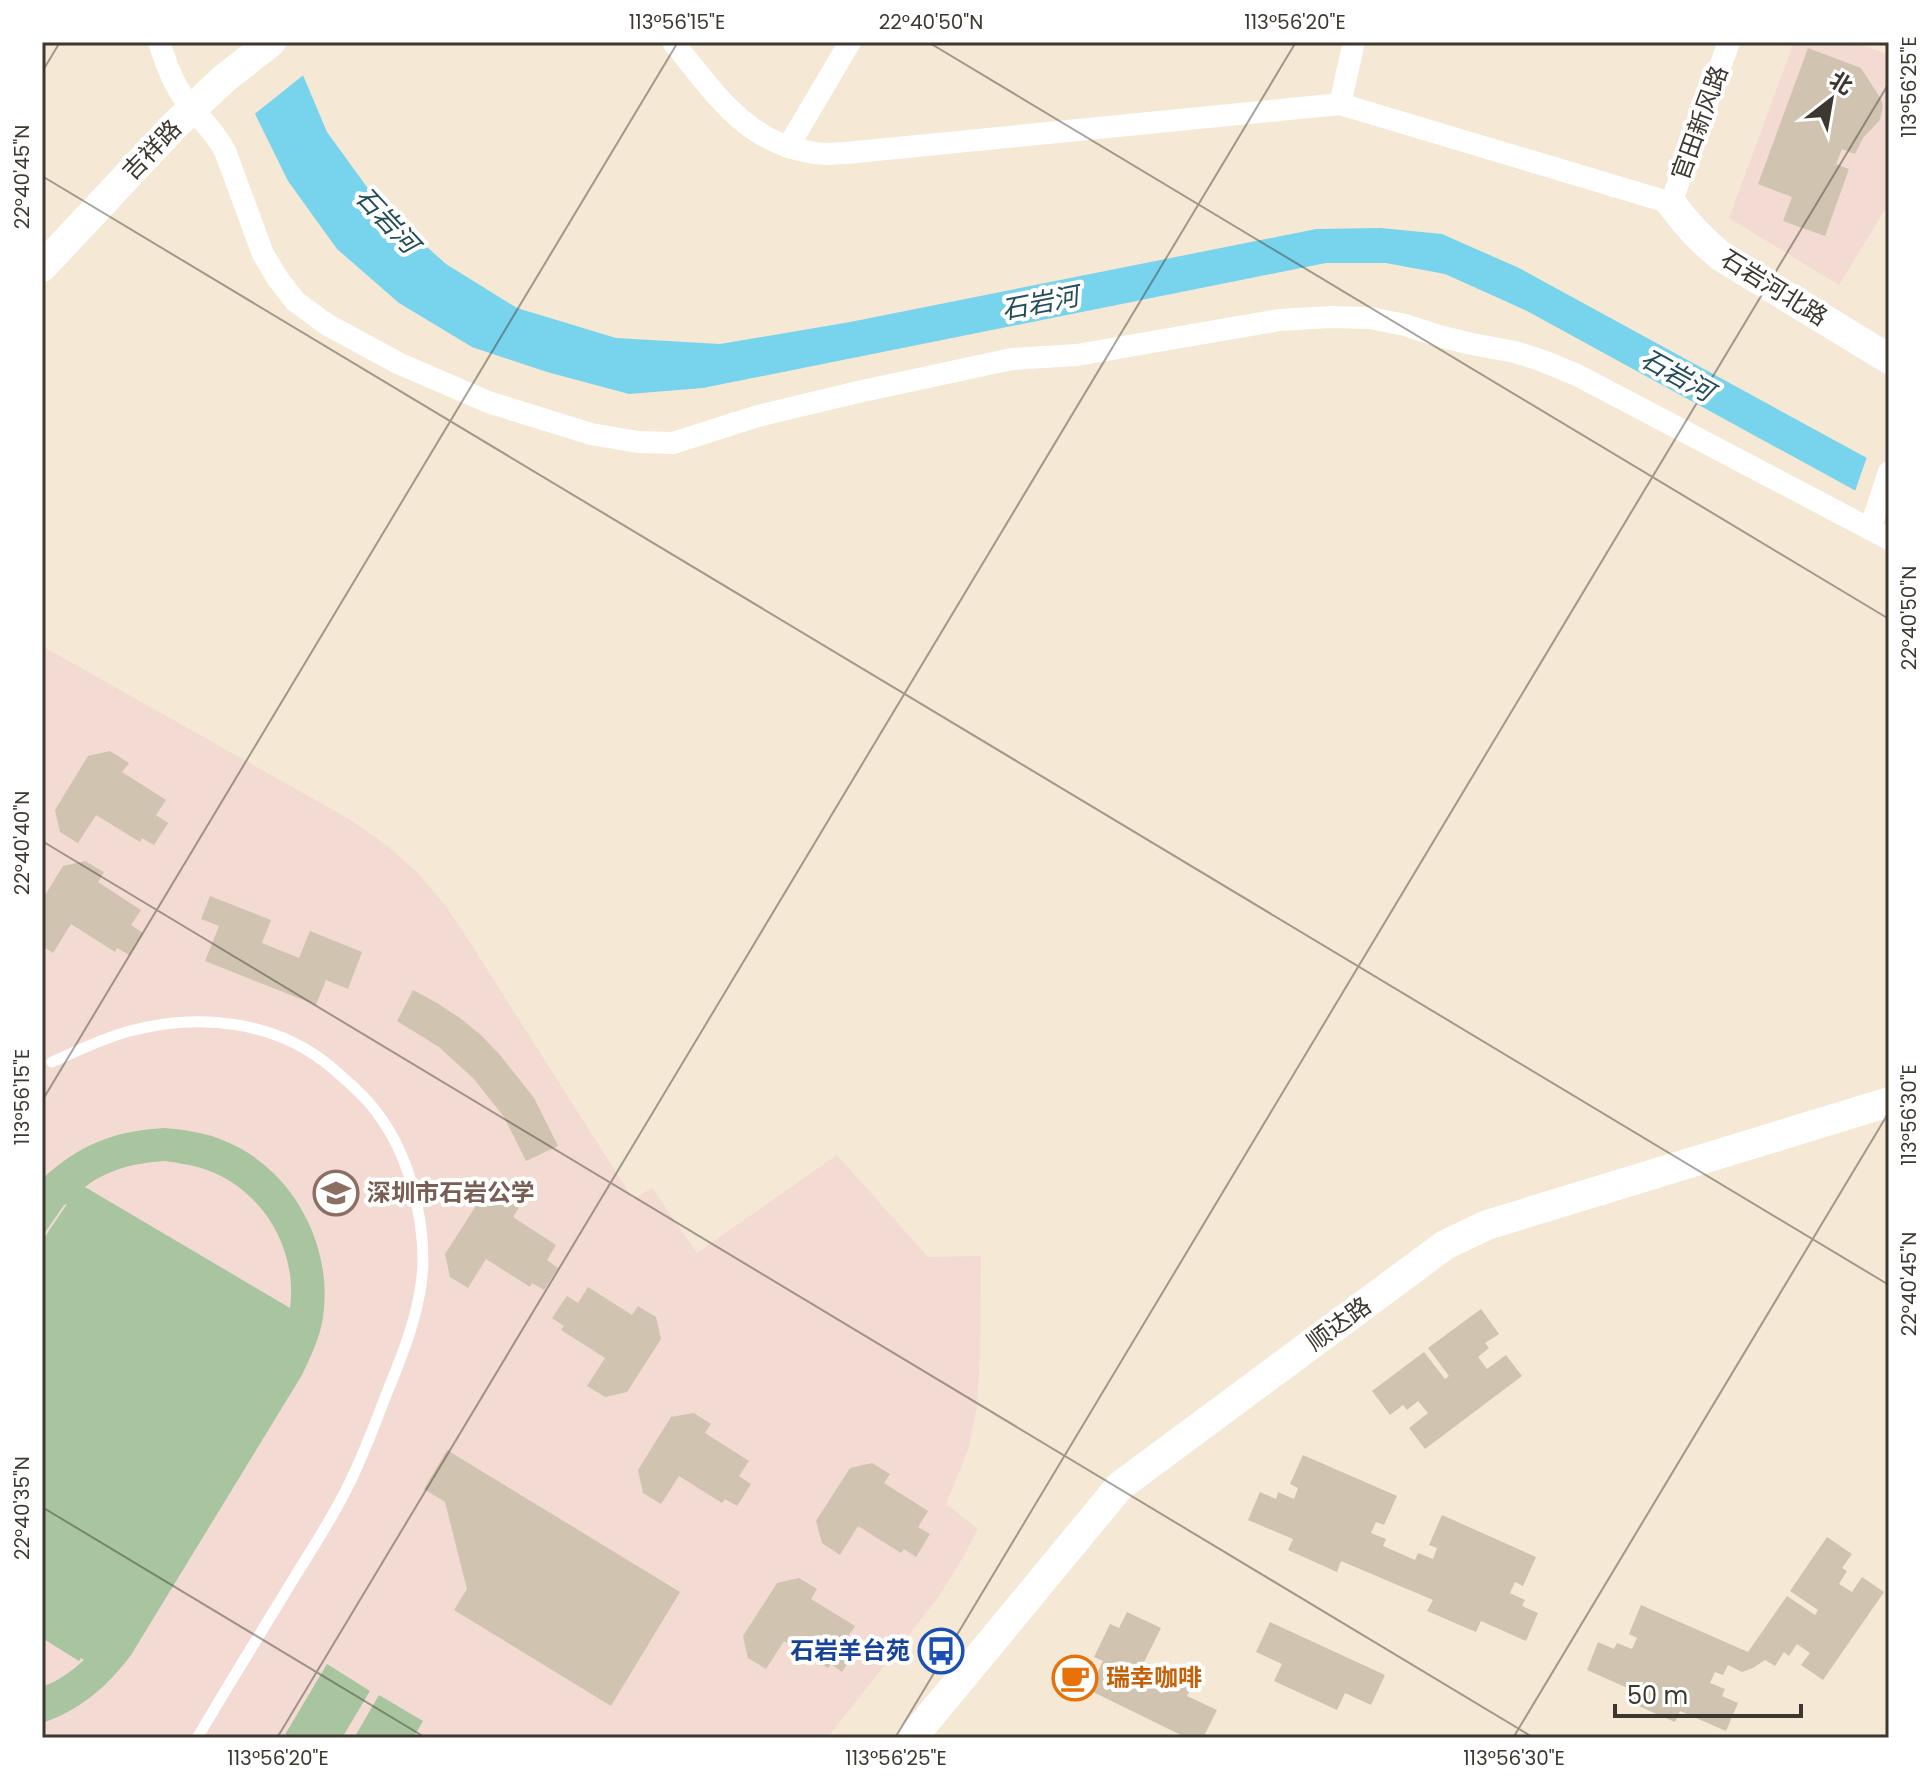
<svg xmlns="http://www.w3.org/2000/svg" width="1931" height="1780" viewBox="0 0 1931 1780" font-family="Poppins,'Noto Sans SC',sans-serif">
	<style>
		.education { fill: #f3dad3 }
		.green { fill: #a8c5a0; fill-rule: evenodd }
		.water { fill: #78d4ed }
		.pier { fill: #f5e8d5 }
		.building { fill: #d0c4b1 }
		.lines { fill: none; stroke-linecap: round; stroke-linejoin: round }
		.lane { stroke: #fff; stroke-width: 11 }
		.street { stroke: #fff; stroke-width: 22 }
		.secondary { stroke: #fff; stroke-width: 30 }
		.ticks { fill: none; stroke: #3c372f; stroke-width: 2; stroke-opacity: 0.45 }
		.labels { text-anchor: middle; stroke-width: 8; stroke-linejoin: round; paint-order: stroke }
		.street-label { font-size: 24px; fill: #3c372f; stroke: #fff }
		.education-label { font-size: 24px; font-weight: bold; fill: #785e54; stroke: #fff; text-anchor: start }
		.transit-label { font-size: 24px; font-weight: bold; fill: #164399; stroke: #fff; text-anchor: end }
		.food-label { font-size: 24px; font-weight: bold; fill: #c56008; stroke: #fff; text-anchor: start }
		.water-label { font-size: 26px; font-style: italic; fill: #234d58; stroke: #fff }
		.neatline { fill: none; stroke: #3c372f; stroke-width: 3 }
		.ticks-label { font-size: 20px; text-anchor: middle; fill: #3c372f }
	</style>
	<rect width="100%" height="100%" fill="#f5e8d5"/>
	<!-- education -->
	<g class="education">
		<polygon points="1794,42 1855,42 1889,55 1889,203 1839,285 1729,218"/>
		<polygon points="42,646 349,819 386,845 417,872 445,905 469,941 633,1199 652,1188 697,1253 837,1155 928,1257 981,1256 980,1357 977,1406 968,1450 946,1504 978,1529 962,1559 937,1599 827,1738 42,1738"/>
	</g>
	<!-- green -->
	<g class="green">
		<path d="M165,1128C184,1130 202,1132 220,1139C293,1166 336,1248 322,1323C318,1342 310,1358 302,1375L131,1655C107,1687 80,1710 42,1723V1687C58,1681 71,1672 84,1660L81,1658L79,1661L42,1638V1241L67,1204L64,1205L42,1237V1179C80,1144 114,1131 165,1128ZM164,1161C179,1163 193,1165 207,1170C263,1190 298,1250 290,1308L85,1187C108,1169 136,1163 164,1161Z"/>
		<polygon points="327,1664 370,1691 342,1738 283,1738"/>
		<polygon points="379,1695 423,1721 413,1738 354,1738"/>
	</g>
	<!-- water -->
	<polygon class="water" points="225,42 289,42 327,132 380,205 446,264 517,308 616,338 720,344 850,322 1316,229 1381,228 1442,234 1519,268 1889,470 1889,509 1527,311 1445,274 1386,263 1326,263 703,388 629,394 547,372 472,347 399,303 337,249 288,181 256,116"/>
	<!-- pier -->
	<g class="pier">
		<polygon points="221,42 293,42 306,73 252,116"/>
		<polygon points="1868,454 1889,465 1889,513 1854,494"/>
	</g>
	<!-- building -->
	<g class="building">
		<polygon points="1808,48 1861,68 1881,99 1883,106 1880,120 1863,138 1855,154 1842,149 1836,164 1849,169 1825,236 1783,221 1792,197 1758,184"/>
		<polygon points="110,751 129,763 122,772 166,800 156,815 168,823 154,845 142,838 140,842 96,815 78,843 60,832 55,810 88,756"/>
		<polygon points="85,861 104,872 98,882 141,910 131,925 143,933 129,955 117,948 115,952 71,924 53,953 42,946 42,900 63,866"/>
		<polygon points="210,896 271,920 262,943 299,958 310,931 362,952 348,989 326,980 316,1005 205,961 219,926 201,919"/>
		<polygon points="413,990 437,1003 460,1018 481,1035 500,1055 534,1098 558,1146 526,1161 504,1117 474,1079 439,1047 397,1021"/>
		<polygon points="501,1196 519,1208 513,1217 556,1245 547,1260 558,1268 544,1290 532,1283 530,1287 486,1259 468,1288 450,1277 445,1254 479,1201"/>
		<polygon points="588,1287 632,1315 638,1306 656,1317 661,1339 627,1392 605,1397 587,1386 605,1358 561,1330 564,1326 552,1318 567,1296 578,1303"/>
		<polygon points="1481,1309 1499,1334 1485,1343 1489,1348 1478,1357 1487,1369 1506,1355 1522,1376 1425,1449 1409,1428 1428,1413 1418,1401 1407,1410 1403,1405 1390,1415 1372,1391 1424,1352 1445,1379 1449,1376 1428,1348"/>
		<polygon points="694,1413 711,1424 705,1433 749,1461 739,1476 751,1484 737,1506 725,1499 722,1503 679,1476 661,1504 643,1493 638,1470 671,1417"/>
		<polygon points="447,1450 680,1592 611,1706 454,1610 467,1589 445,1502 424,1489"/>
		<polygon points="1303,1455 1397,1496 1384,1525 1376,1522 1371,1533 1386,1539 1383,1546 1415,1560 1418,1553 1433,1559 1437,1548 1429,1545 1442,1515 1536,1557 1523,1586 1515,1582 1510,1593 1525,1600 1522,1606 1538,1613 1526,1641 1481,1621 1476,1632 1427,1611 1433,1600 1341,1561 1337,1572 1288,1550 1293,1539 1248,1520 1260,1492 1276,1499 1278,1492 1294,1499 1298,1488 1290,1484"/>
		<polygon points="872,1463 890,1474 884,1483 928,1511 918,1527 930,1534 916,1557 904,1549 901,1553 858,1526 840,1555 822,1543 816,1521 850,1468"/>
		<polygon points="1827,1537 1852,1554 1842,1568 1847,1571 1839,1584 1852,1592 1862,1577 1884,1592 1823,1680 1801,1665 1810,1653 1797,1644 1789,1656 1784,1652 1775,1666 1765,1660 1753,1668 1742,1672 1728,1665 1723,1675 1715,1672 1710,1683 1725,1689 1722,1696 1738,1703 1726,1731 1680,1711 1675,1722 1627,1701 1632,1690 1587,1670 1598,1642 1614,1649 1617,1643 1632,1649 1637,1638 1629,1634 1641,1605 1748,1652 1787,1596 1815,1615 1818,1610 1790,1591"/>
		<polygon points="799,1578 817,1589 811,1599 855,1626 845,1641 857,1649 842,1672 831,1664 828,1668 784,1641 766,1669 748,1658 743,1636 777,1583"/>
		<polygon points="1127,1612 1161,1628 1139,1672 1167,1686 1172,1675 1193,1685 1187,1696 1217,1710 1203,1738 1187,1738 1089,1690 1103,1661 1094,1657 1110,1624 1119,1628"/>
		<polygon points="1270,1622 1385,1675 1371,1705 1345,1693 1337,1710 1274,1681 1282,1664 1256,1652"/>
	</g>
	<g class="lines">
		<!-- lane -->
		<path class="lane" d="M52,1062C77,1051 103,1038 130,1031C199,1013 275,1020 331,1067C347,1081 365,1096 378,1114C408,1154 423,1211 423,1262C422,1307 403,1354 386,1395C374,1427 362,1459 346,1490C330,1522 310,1552 291,1583C259,1635 228,1686 197,1738"/>
		<!-- street -->
		<g class="street">
			<path d="M159,42C165,60 171,79 182,95C195,115 214,129 225,151L263,254L278,279L295,301L326,324L398,363L488,402L591,434L638,442L673,443L758,416L858,392L1012,359L1077,355L1279,320L1330,317L1370,318L1405,325L1439,336L1472,344L1515,352L1543,361L1577,375L1889,539"/>
			<path d="M673,42C714,92 746,144 815,153C825,155 836,153 846,153L1340,104L1671,203L1729,42"/>
			<polyline points="1340,104 1354,42"/>
			<polyline points="788,147 850,42"/>
			<polyline points="1870,529 1889,472"/>
		</g>
		<!-- secondary -->
		<g class="secondary">
			<path d="M1671,203C1686,224 1702,241 1722,257L1889,359"/>
			<polyline points="42,267 176,124 225,78 271,42"/>
			<polyline points="912,1738 1120,1486 1445,1245 1487,1225 1889,1102"/>
		</g>
	</g>
	<!-- ticks -->
	<path class="ticks" d="M928,42L1889,619M42,72L60,42M42,176L1889,1285M42,841L1534,1738M42,1101L678,42M42,1507L426,1738M277,1738L1296,42M895,1738L1889,83M1513,1738L1889,1112"/>
	<!-- icons -->
	<defs>
		<g id="school-ring" transform="scale(2.3)"><circle r="9.5" fill="#fff" stroke="#8d6e63" stroke-width="1.5"/><path d="M0-5L7-2L0 1L-7-2ZM-4 1L0 2.5L4 1V4Q0 6-4 4Z" fill="#8d6e63"/></g>
		<g id="bus-ring" transform="scale(2.3)"><circle r="9.5" fill="#fff" stroke="#1a4fb4" stroke-width="1.5"/><path d="M-5-6H5V4H4V6H2V4H-2V6H-4V4H-5ZM-3.5-4V0h7V-4ZM-3.5 1.2v1.5H-2V1.2ZM2 1.2v1.5H3.5V1.2Z" fill="#1a4fb4"/></g>
		<g id="cafe-ring" transform="scale(2.3)"><circle r="9.5" fill="#fff" stroke="#e8710a" stroke-width="1.5"/><path d="M-5.5-4.5H6V0H3Q3 3.5 0 3.5H-2.5Q-5.5 3.5-5.5 0ZM3-3.2v2h1.7v-2ZM-6 4.5H4V6H-6Z" fill="#e8710a"/></g>
	</defs>
	<g fill-rule="evenodd">
		<use href="#school-ring" x="336" y="1193"/>
		<use href="#bus-ring" x="941" y="1651"/>
		<use href="#cafe-ring" x="1075" y="1678"/>
	</g>
	<g class="labels">
		<!-- street labels -->
		<g class="street-label">
			<text transform="translate(1700 123) rotate(-70)" y="8">官田新风路</text>
			<text transform="translate(152 150) rotate(-46)" y="8">吉祥路</text>
			<text transform="translate(1774 288) rotate(32)" y="8">石岩河北路</text>
			<text transform="translate(1339 1324) rotate(-36)" y="8">顺达路</text>
		</g>
		<!-- education labels -->
		<g class="education-label">
			<text x="367" y="1201">深圳市石岩公学</text>
		</g>
		<!-- transit labels -->
		<g class="transit-label">
			<text x="910" y="1659">石岩羊台苑</text>
		</g>
		<!-- food labels -->
		<g class="food-label">
			<text x="1106" y="1686">瑞幸咖啡</text>
		</g>
		<!-- water labels -->
		<g class="water-label">
			<text transform="translate(387 220) rotate(47)" y="9">石岩河</text>
			<text transform="translate(1040 303) rotate(-11)" y="9">石岩河</text>
			<text transform="translate(1677 375) rotate(29)" y="9">石岩河</text>
		</g>
	</g>
	<!-- border -->
	<rect width="1931" height="1780" fill="none" stroke="#ffffff" stroke-width="88"/>
	<!-- north arrow -->
	<g transform="translate(1831 100) rotate(31)" stroke="#ffffff" stroke-width="6" paint-order="stroke">
	<path d="M0-6L14 30L0 20L-14 30Z" fill="#3c372f"/>
	<text y="-12" font-size="22" font-weight="bold" text-anchor="middle" fill="#3c372f">北</text>
	</g>
	<!-- scale -->
	<path d="M1615 1704v12h186v-12" fill="none" stroke="#3c372f" stroke-width="4"/>
	<text x="1627" y="1704" font-size="24" fill="#3c372f" stroke="#ffffff" stroke-width="6" paint-order="stroke">50 m</text>
	<rect x="44" y="44" width="1843" height="1692" class="neatline"/>
	<g class="ticks-label">
		<text x="677" y="29">113°56'15"E</text>
		<text x="931" y="29">22°40'50"N</text>
		<text x="1295" y="29">113°56'20"E</text>
		<text transform="translate(1909 87) rotate(-90)" y="7">113°56'25"E</text>
		<text transform="translate(22 177) rotate(-90)" y="7">22°40'45"N</text>
		<text transform="translate(1909 618) rotate(-90)" y="7">22°40'50"N</text>
		<text transform="translate(22 843) rotate(-90)" y="7">22°40'40"N</text>
		<text transform="translate(22 1097) rotate(-90)" y="7">113°56'15"E</text>
		<text transform="translate(1909 1115) rotate(-90)" y="7">113°56'30"E</text>
		<text transform="translate(1909 1284) rotate(-90)" y="7">22°40'45"N</text>
		<text transform="translate(22 1508) rotate(-90)" y="7">22°40'35"N</text>
		<text x="278" y="1765">113°56'20"E</text>
		<text x="896" y="1765">113°56'25"E</text>
		<text x="1514" y="1765">113°56'30"E</text>
	</g>
</svg>
